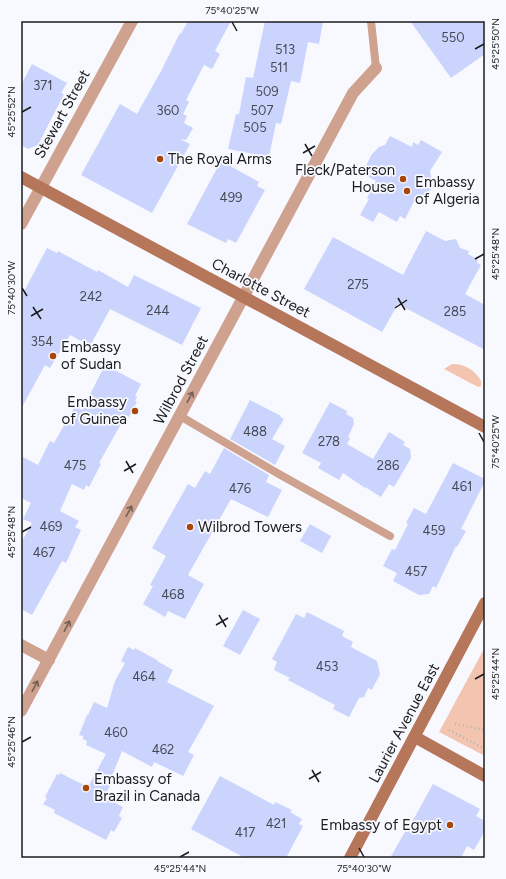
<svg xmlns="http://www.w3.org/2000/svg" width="506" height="879" viewBox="0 0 506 879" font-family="Figtree,sans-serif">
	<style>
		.green { fill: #f3c5b1 }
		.building { fill: #cad4fd }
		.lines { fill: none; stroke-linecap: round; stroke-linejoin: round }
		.path { stroke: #b2b3b8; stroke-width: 2.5; stroke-dasharray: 1 3; stroke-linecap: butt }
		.lane { stroke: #cea28f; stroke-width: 8 }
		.street { stroke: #cea28f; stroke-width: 12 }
		.secondary { stroke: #b5765a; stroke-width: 12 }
		.oneway { stroke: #745f56 }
		.ticks { fill: none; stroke: #1b1c1e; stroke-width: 1.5 }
		.poi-dot { fill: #a8460a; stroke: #f8f9ff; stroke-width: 1.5 }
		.labels { text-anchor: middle; stroke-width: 3.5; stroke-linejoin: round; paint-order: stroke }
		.number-label { font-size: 13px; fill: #474a56 }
		.street-label { font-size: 15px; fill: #1b1c1e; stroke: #f8f9ff }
		.poi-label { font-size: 15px; fill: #1b1c1e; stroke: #f8f9ff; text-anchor: start }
		.neatline { fill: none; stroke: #1b1c1e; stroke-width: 1.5 }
		.ticks-label { font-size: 10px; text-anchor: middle; fill: #1b1c1e }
	</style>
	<rect width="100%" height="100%" fill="#f8f9ff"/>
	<!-- green -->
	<g class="green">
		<path d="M452,364C465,364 475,370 481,381V386L478,387L444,369Z"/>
		<polygon points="485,647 485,756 439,732"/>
	</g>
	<!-- building -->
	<g class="building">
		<polygon points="188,21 231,21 215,51 220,54 212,69 204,65 186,100 189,102 183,114 187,116 184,123 193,128 186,140 180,139 190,144 152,213 81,175 120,104 137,114 161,71 180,33 181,34"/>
		<polygon points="265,21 323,21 319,44 308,42 300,83 291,81 281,124 276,123 269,157 228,149 236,114 239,114 246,77 253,78"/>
		<polygon points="410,21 485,21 485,54 451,78"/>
		<polygon points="32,64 67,83 61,93 64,94 38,145 28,149 21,145 21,85"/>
		<polygon points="390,136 412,147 413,142 418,145 421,140 442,152 430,171 432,181 432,188 427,194 417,196 405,219 400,216 397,222 379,212 373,222 360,215 369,199 367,198 376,181 362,173 372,154 379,147 385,145"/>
		<polygon points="221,161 259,182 257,186 265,190 236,243 228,239 226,243 187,224"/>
		<polygon points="426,231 445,241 456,239 460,248 469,251 468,254 478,260 477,263 481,265 465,294 485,305 485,350 398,304 382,332 304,289 333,237 403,275"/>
		<polygon points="47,248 57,253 58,251 97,272 98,270 128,287 134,275 201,308 182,345 110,309 90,346 70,335 50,368 45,365 21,409 21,297"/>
		<polygon points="105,365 141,384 135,396 137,397 135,401 137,402 129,417 126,415 99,463 101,464 89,487 86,485 84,490 72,484 60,511 79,521 75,527 81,530 66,563 62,561 32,615 21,609 21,543 32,523 23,519 31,503 21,498 21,456 38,465 50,441 54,443 75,406 82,410"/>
		<polygon points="250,400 281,416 280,417 284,419 272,439 285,446 275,465 230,439"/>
		<polygon points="330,402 347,411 346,414 353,418 354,424 348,437 350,438 347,444 373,459 389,432 405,442 403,445 410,449 411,458 394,487 389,484 381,497 365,487 365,488 343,473 339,480 318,468 321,463 302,453"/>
		<polygon points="224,448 269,475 266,482 282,490 268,517 231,499 188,575 204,584 185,619 168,611 165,617 143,604 153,586 150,585 166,556 152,548 188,484 195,488 205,471 210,474"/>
		<polygon points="453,463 485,479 485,481 461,529 466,531 457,547 456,546 436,588 433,586 429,594 419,595 393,581 397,573 383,566 392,549 395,550 408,524 406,523 414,508 426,514"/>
		<polygon points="310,524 331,536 322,553 300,541"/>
		<polygon points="243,610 260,619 240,655 223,646"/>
		<polygon points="307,612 344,631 342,636 353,642 351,647 377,661 380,674 372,690 368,688 364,697 359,698 349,717 333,709 335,705 288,680 290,678 274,670 277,662 272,659 296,614 304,618"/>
		<polygon points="128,647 134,650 135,648 157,660 157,661 173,670 167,682 214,706 188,752 194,755 183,776 154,762 152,767 122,751 110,781 112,782 104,797 123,807 119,816 122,818 114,832 111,830 106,840 54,813 55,810 43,804 47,798 45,797 57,774 59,775 60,773 88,787 106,754 86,745 87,741 83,739 83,736 79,735 87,715 88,715 94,702 107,708 115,681 125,663 121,661"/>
		<polygon points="220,776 274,805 275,802 292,810 290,812 302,819 299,824 303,826 286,858 245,858 191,829"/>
		<polygon points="433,784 480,809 476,816 485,821 485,831 474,850 467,846 461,858 390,858 406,830 407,831"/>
	</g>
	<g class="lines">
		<!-- path -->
		<g class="path">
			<polyline points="455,724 485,730"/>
			<polyline points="449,730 485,749"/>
		</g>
		<!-- lane -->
		<g class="lane">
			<polyline points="371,21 376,68"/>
			<polyline points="180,416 277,473 390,536"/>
		</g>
		<!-- street -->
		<g class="street">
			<polyline points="21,224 132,21"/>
			<polyline points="21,645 49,660"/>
			<polyline points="21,711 353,93 376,68"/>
		</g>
		<!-- secondary -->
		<g class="secondary">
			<polyline points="21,177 485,427"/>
			<polyline points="415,737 485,776"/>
			<polyline points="350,858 485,603"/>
		</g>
	</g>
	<!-- one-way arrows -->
	<defs><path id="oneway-shaft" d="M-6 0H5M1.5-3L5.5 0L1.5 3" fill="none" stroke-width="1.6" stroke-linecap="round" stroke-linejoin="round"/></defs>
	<g class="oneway">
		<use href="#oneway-shaft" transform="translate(190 397) rotate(-62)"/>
		<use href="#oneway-shaft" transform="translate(129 511) rotate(-62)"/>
		<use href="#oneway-shaft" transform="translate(67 626) rotate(-62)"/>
		<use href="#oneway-shaft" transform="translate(35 686) rotate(-62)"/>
	</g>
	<!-- ticks -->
	<path class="ticks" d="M232,22L237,31M475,49L484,44M22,112L31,107M305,144L312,156M303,153L315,146M475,259L484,254M22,288L27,296M398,298L405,310M33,307L41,319M395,308L407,300M31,316L43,309M479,433L484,442M126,461L133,473M124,471L136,464M22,532L31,527M219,615L226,627M216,625L228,618M475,679L484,674M22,742L31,737M312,770L319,782M309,779L321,772M359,848L364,857M180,857L189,852"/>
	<!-- markers -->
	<g class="poi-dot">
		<circle cx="160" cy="159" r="4"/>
		<circle cx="403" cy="179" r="4"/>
		<circle cx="407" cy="191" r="4"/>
		<circle cx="53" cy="356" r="4"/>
		<circle cx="135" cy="411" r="4"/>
		<circle cx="190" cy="527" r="4"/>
		<circle cx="86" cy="788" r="4"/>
		<circle cx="450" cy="825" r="4"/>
	</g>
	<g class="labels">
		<!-- number labels -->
		<g class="number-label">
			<text x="453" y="42">550</text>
			<text x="285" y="54">513</text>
			<text x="279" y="72">511</text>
			<text x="43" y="90">371</text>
			<text x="267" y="96">509</text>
			<text x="168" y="115">360</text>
			<text x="262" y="115">507</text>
			<text x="255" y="132">505</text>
			<text x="231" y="202">499</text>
			<text x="358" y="289">275</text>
			<text x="91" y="301">242</text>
			<text x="158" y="315">244</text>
			<text x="455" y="316">285</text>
			<text x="42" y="346">354</text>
			<text x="255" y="436">488</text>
			<text x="329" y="446">278</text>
			<text x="75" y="470">475</text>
			<text x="388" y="470">286</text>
			<text x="462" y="491">461</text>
			<text x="240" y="493">476</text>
			<text x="51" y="531">469</text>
			<text x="434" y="535">459</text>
			<text x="44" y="557">467</text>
			<text x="416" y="576">457</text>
			<text x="173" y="599">468</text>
			<text x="327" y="671">453</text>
			<text x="144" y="681">464</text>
			<text x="116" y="737">460</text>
			<text x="163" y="754">462</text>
			<text x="276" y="828">421</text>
			<text x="245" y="837">417</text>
		</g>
		<!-- street labels -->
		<g class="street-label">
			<text transform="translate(62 114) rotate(-61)" y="5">Stewart Street</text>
			<text transform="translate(261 288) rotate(28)" y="5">Charlotte Street</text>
			<text transform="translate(181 380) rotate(-62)" y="5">Wilbrod Street</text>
			<text transform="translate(404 723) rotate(-62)" y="5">Laurier Avenue East</text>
		</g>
		<!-- poi labels -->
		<g class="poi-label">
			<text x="168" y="164">The Royal Arms</text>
			<text x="395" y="175" text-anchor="end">Fleck/Paterson<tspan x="395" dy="17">House</tspan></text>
			<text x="415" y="187">Embassy<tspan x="415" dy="17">of Algeria</tspan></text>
			<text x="61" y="352">Embassy<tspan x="61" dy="17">of Sudan</tspan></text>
			<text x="127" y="407" text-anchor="end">Embassy<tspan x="127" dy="17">of Guinea</tspan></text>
			<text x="198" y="532">Wilbrod Towers</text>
			<text x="94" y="784">Embassy of<tspan x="94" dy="17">Brazil in Canada</tspan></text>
			<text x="442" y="830" text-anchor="end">Embassy of Egypt</text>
		</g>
	</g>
	<!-- border -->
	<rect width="506" height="879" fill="none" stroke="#f8f9ff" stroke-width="44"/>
	<rect x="22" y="22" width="462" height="835" class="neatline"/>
	<g class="ticks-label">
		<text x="232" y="14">75°40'25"W</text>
		<text transform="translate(495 44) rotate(-90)" y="4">45°25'50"N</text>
		<text transform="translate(11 112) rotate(-90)" y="4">45°25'52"N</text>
		<text transform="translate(495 254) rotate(-90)" y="4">45°25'48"N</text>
		<text transform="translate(11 288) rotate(-90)" y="4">75°40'30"W</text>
		<text transform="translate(495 442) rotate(-90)" y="4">75°40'25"W</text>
		<text transform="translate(11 532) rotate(-90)" y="4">45°25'48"N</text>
		<text transform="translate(495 674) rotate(-90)" y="4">45°25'44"N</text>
		<text transform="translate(11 742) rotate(-90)" y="4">45°25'46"N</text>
		<text x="180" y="872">45°25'44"N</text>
		<text x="364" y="872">75°40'30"W</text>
	</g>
</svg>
